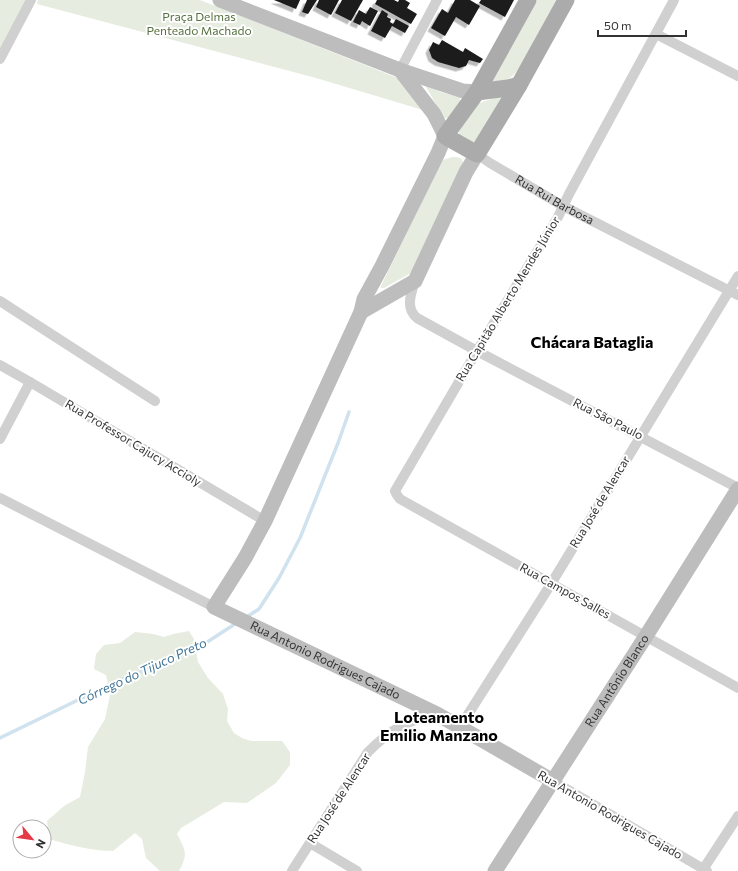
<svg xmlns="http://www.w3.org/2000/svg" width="738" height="871" viewBox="0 0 738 871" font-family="Commissioner,sans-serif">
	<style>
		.green { fill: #e6ecdf }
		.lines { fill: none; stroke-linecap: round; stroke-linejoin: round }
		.stream { stroke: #cfe2ee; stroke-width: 3.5 }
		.building { fill: #1a1a1a; filter: url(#shadow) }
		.street { stroke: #d0d0d0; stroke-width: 10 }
		.secondary { stroke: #bdbdbd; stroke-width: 15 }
		.primary { stroke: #ababab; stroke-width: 17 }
		.labels { text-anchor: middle; stroke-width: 4; stroke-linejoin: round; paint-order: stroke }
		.park-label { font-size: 12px; fill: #56703f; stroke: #fff }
		.street-label { font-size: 12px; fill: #333; stroke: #fff }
		.water-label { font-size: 13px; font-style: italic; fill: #3f7597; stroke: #fff }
		.district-label { font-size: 16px; font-weight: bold; fill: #000; stroke: #fff }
	</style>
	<defs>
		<filter id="shadow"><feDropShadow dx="-3.5" dy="3.5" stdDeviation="0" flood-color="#0004"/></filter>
	</defs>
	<rect width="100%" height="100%" fill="#fff"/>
	<!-- green -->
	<g class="green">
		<polygon points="0,0 27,0 0,51"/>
		<polygon points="38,0 200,0 400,79 423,110 316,78 37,4"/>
		<path d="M537,0H556L518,70C508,81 506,81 492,82Z"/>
		<polygon points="425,85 441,92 458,97 460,98 460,102 448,118 444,118"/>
		<polygon points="500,96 504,96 476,142 472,144 459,138 459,131 477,104"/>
		<path d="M453,157C459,157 463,158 463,164L411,273L384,288H381V286L442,160Z"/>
		<path d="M189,631L194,639L198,662L208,678L223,694L228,709L227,721L234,733L242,738L251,741H282L290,752V765L276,783L247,803L224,802L181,828L177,834C186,851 188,854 179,871H160L146,858L142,839L135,833L113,851C92,851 70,845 49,839L47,821L64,806L80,797L85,772L88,747L105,719L110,695L106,675L94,669L96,654L104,645L120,643L135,632L153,634L164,637L173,634Z"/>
	</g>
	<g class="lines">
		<!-- stream -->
		<g class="stream">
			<polyline points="245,618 259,609 279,578 300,538 338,443 349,412"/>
			<polyline points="0,738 115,682 198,648 238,622"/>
		</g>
	</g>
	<!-- building -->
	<g class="building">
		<polygon points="274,0 300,0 296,9"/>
		<polygon points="307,0 317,0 308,14 302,12"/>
		<polygon points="319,0 339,0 331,15 316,7"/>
		<polygon points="342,0 363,0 351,21 335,13"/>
		<polygon points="377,0 394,0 398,2 399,0 405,0 410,3 407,8 417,14 411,24 375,4"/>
		<polygon points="455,0 470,0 480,6 469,25 456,17 445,36 431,28 442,9 448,13"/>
		<polygon points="481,0 514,0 505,17 479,3"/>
		<polygon points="370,7 378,11 370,26 362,21 360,25 353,22 359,10 366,14"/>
		<polygon points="382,10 388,14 387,17 391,19 390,22 393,24 396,19 409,26 405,33 392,26 385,38 371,31"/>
		<polygon points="442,40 463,52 465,48 483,59 480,63 469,60 466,66 459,68 438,62 432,58 429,50 433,42 439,45"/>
	</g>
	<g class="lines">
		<!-- street -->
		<g class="street">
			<polyline points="674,0 569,194 558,217 477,351 395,491 397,495 400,499 738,688"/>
			<polyline points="656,34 738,76"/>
			<polyline points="0,59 31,0"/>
			<polyline points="400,70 437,0"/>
			<path id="s1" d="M477,154L490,163L563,206L738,295"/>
			<path d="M415,281C411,294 405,308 417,318L477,351L738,488"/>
			<polyline points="0,301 37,325 155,401"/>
			<polyline points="0,365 30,382 265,521"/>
			<polyline points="0,439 30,382"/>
			<polyline points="0,498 214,607"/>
			<polyline points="460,727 551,584 738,276"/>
			<polyline points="553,781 707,871"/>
			<polyline points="310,843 357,871"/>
			<path d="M292,871L368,752C390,730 406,720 437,714"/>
			<polyline points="702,871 738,816"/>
		</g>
		<!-- secondary -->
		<g class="secondary">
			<polyline points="220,0 400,70 463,91 477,92"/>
			<path id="s2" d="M400,70L434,114L445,136L438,153L382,266L364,299L361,312L265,521L245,558L214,607L437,714L553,781"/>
			<polyline points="361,312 415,281 466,172 477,154"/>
			<path id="s3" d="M495,871L646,636L738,489"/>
		</g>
		<!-- primary -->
		<g class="primary">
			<polyline points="528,0 477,92 445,136 477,154 519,85 566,0"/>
			<polyline points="477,92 508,88 519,85"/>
		</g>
	</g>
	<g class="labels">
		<!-- park labels -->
		<g class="park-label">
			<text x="199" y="21">Praça Delmas<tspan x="199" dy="14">Penteado Machado</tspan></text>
		</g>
		<!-- street labels -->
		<g class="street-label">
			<text dy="4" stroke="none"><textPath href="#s1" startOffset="90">Rua Rui Barbosa</textPath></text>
			<text transform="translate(508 299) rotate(-59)" y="4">Rua Capitão Alberto Mendes Júnior</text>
			<text transform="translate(608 419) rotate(27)" y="4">Rua São Paulo</text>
			<text transform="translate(133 443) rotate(31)" y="4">Rua Professor Cajucy Accioly</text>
			<text transform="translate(600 502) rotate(-59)" y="4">Rua José de Alencar</text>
			<text transform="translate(565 591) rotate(29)" y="4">Rua Campos Salles</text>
			<text dy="4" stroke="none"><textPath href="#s2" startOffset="729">Rua Antonio Rodrigues Cajado</textPath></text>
			<text dy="4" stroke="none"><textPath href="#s3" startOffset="226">Rua Antônio Blanco</textPath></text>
			<text transform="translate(339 798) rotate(-57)" y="4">Rua José de Alencar</text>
			<text transform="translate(610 815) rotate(30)" y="4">Rua Antonio Rodrigues Cajado</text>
		</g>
		<!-- water labels -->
		<g class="water-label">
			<text transform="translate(142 671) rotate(-25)" y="5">Córrego do Tijuco Preto</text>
		</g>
		<!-- district labels -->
		<g class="district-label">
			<text x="592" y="348">Chácara Bataglia</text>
			<text x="439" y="723">Loteamento<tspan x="439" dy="18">Emilio Manzano</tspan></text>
		</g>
	</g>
	<!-- north arrow -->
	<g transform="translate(32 839) rotate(119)"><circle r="19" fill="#ffffff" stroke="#adadad"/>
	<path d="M0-3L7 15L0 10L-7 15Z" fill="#e63946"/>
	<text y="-6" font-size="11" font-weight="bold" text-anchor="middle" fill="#333333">N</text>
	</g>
	<!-- scale -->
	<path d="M598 30v6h88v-6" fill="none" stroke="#333333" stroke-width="2"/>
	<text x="604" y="30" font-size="12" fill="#333333" stroke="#ffffff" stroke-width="3" paint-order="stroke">50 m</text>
</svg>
